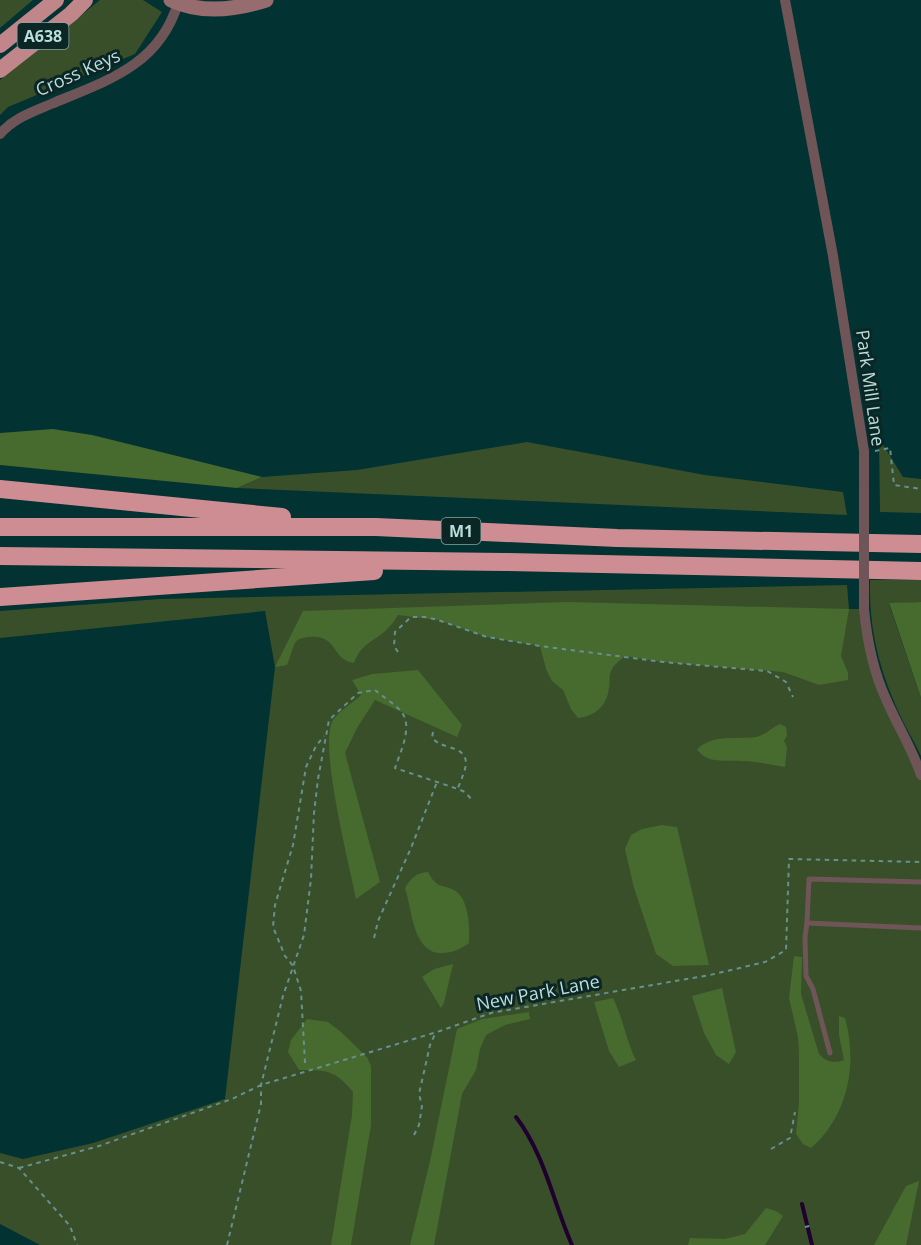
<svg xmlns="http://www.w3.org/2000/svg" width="921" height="1245" viewBox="0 0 921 1245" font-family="'Open Sans',sans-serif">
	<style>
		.green { fill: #384f2a }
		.forest { fill: #476a2e }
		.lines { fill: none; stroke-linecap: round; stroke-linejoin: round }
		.stream { stroke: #20002e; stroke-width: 4 }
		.path { stroke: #66918f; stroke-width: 2; stroke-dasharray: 4.5 4.5; stroke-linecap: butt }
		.service { stroke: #6f5557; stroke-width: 5 }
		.minor { stroke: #6f5557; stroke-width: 10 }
		.secondary { stroke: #966c6f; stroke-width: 15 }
		.trunk { stroke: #c0868a; stroke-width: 16 }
		.motorway { stroke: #ce8d93; stroke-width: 18 }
		.minor-bridge { stroke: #6f5557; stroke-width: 10 }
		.labels { text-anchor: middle; stroke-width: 6; stroke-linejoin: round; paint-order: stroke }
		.shield { fill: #0c2525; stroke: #85a7a6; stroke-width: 1.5 }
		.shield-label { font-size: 16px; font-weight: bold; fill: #b9dfdd }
		.street-label { font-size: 18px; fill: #b9dfdd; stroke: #0c2525 }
	</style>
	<rect width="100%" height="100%" fill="#023231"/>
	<!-- green -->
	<g class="green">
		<polygon points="0,0 33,0 0,28"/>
		<polygon points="100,0 143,0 162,12 135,54 8,107 0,115 0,80"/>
		<polygon points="879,438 903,477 921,479 921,513 880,512"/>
		<polygon points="527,442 705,475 843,492 847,515 237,488 262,477 357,470"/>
		<path d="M870,580H921V602L889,604L921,698V756C915,742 906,729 900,715C879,669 869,630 870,580Z"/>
		<polygon points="847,585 849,609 864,609 866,639 921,775 921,1245 40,1245 0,1224 0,1153 23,1159 93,1143 225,1099 275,667 265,611 0,638 0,611 160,599"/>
	</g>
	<!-- forest -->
	<g class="forest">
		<polygon points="53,429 92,435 262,477 237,488 0,465 0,433"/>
		<path d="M568,602L849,609L841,656L848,673V680L819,685L783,672L663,662L625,656C619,661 612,666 610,674C609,678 610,684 609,688C607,706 595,716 578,718L571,709L563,690L552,681L546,669L540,646L487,637L438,620L398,615C395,619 393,624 389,627C376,642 362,641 354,663C331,660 339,634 308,637C303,638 298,638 295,643C292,649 290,658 287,665L275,667L303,611Z"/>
		<polygon points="921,602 921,698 889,603"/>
		<path d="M418,670L462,725L457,737L375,700L357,728L345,753L380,882L356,899C350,867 318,744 333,720C339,711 353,703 361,695L352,680L372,674Z"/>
		<path d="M780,724L786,727L787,735L784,741L787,747L785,767C771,765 756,761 742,761C726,760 706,764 697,749C714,733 735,740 756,737C764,736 772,727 780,724Z"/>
		<polygon points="662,825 677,827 709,965 673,966 656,954 634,888 625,849 631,835 642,829"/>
		<path d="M428,872C438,890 440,883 454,890C469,898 470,928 469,943C461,949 452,953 442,953C413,954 412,909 405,888C411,878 416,873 428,872Z"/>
		<path d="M794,956L802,957L801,994L819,1054C826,1062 834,1064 844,1060L839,1035V1016L845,1018C858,1064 848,1116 811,1148L803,1144L796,1134L799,1102V1053L798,1037L789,998Z"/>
		<polygon points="453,964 444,1003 441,1008 422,977 434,969"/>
		<polygon points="722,988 736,1052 729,1064 716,1055 704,1033 692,996"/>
		<path d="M613,998C623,1018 626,1040 636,1060L619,1067L609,1051L594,1002Z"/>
		<polygon points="529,1012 530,1019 505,1025 486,1035 480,1049 476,1070 462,1094 434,1245 410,1245 430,1161 457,1029 482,1019"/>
		<path d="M307,1019L328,1022L341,1032L367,1057L371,1066V1125L351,1245H331L352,1115L353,1092C335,1070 327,1070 299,1070L288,1052L291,1040Z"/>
		<polygon points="919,1181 906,1245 874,1245 906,1186"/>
		<polygon points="766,1208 776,1211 783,1216 765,1245 688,1245 690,1238 725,1239 745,1234"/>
	</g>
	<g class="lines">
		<!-- stream -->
		<g class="stream">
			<path d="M516,1117C545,1155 553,1202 572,1245"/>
			<polyline points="802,1204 812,1245"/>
		</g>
		<!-- path -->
		<g class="path">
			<polyline points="875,451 890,448 894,485 921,489"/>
			<polyline points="398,652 394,646 395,632 411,617 425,617 438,620 487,637 540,646 663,662 767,671 786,682 793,697"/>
			<path d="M433,732L432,738C437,743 442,745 449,747C475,754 465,769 458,788"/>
			<polyline points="374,938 378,921 411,848 437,782"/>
			<polyline points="305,1063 301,991 293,966 285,956 273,927 275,905 293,845 306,767 316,746 324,736"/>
			<polyline points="414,1135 419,1125 422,1106 419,1094 430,1045 435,1034"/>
			<polyline points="771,1149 790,1138 795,1112"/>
			<polyline points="0,1162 19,1168 70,1226 77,1245"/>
			<polyline points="19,1168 99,1146 232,1099 261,1085 437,1032 491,1013 710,975 765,962 786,950 789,859 921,862"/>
			<polyline points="805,1227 813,1225"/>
			<path d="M227,1245L261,1104V1085L283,996L304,935L311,879L314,813L318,779L329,720L358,693L375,690C383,697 400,707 404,716C411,731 400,753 395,768L458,789L465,792L473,801"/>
		</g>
		<!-- service -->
		<g class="service">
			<polyline points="921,882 809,879 807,923 921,928"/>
			<polyline points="807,923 805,937 806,976 813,989 830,1053"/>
		</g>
		<!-- minor -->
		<g class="minor">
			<polyline points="785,0 833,256 864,451 864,486"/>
			<path d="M0,134C14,118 32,112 51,104C106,81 159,66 178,3"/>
			<path d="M864,609C867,640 873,671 886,699C897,725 912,748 921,775"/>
		</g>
		<!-- secondary -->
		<path class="secondary" d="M171,0C201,14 235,10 266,0"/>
		<!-- trunk -->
		<g class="trunk">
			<polyline points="0,45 56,0"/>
			<polyline points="0,70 71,14 85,0"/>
		</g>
		<!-- motorway -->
		<g class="motorway">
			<polyline points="0,489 282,517"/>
			<polyline points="0,527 376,527 617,538 921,544"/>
			<polyline points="0,556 505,562 921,571"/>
			<polyline points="0,597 374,571"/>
		</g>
		<!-- minor-bridge -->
		<polyline class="minor-bridge" points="864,609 864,486"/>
	</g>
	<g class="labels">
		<!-- shield labels -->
		<g class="shield">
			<rect x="17.5" y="23" width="51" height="26" rx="4.5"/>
			<rect x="441.5" y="518" width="39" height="26" rx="4.5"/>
		</g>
		<g class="shield-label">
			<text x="43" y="42">A638</text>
			<text x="461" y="537">M1</text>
		</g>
		<!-- street labels -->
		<g class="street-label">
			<text transform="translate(78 73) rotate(-24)" y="6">Cross Keys</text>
			<text transform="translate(870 388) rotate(82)" y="6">Park Mill Lane</text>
			<text transform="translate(538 993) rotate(-11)" y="6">New Park Lane</text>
		</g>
	</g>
</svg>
